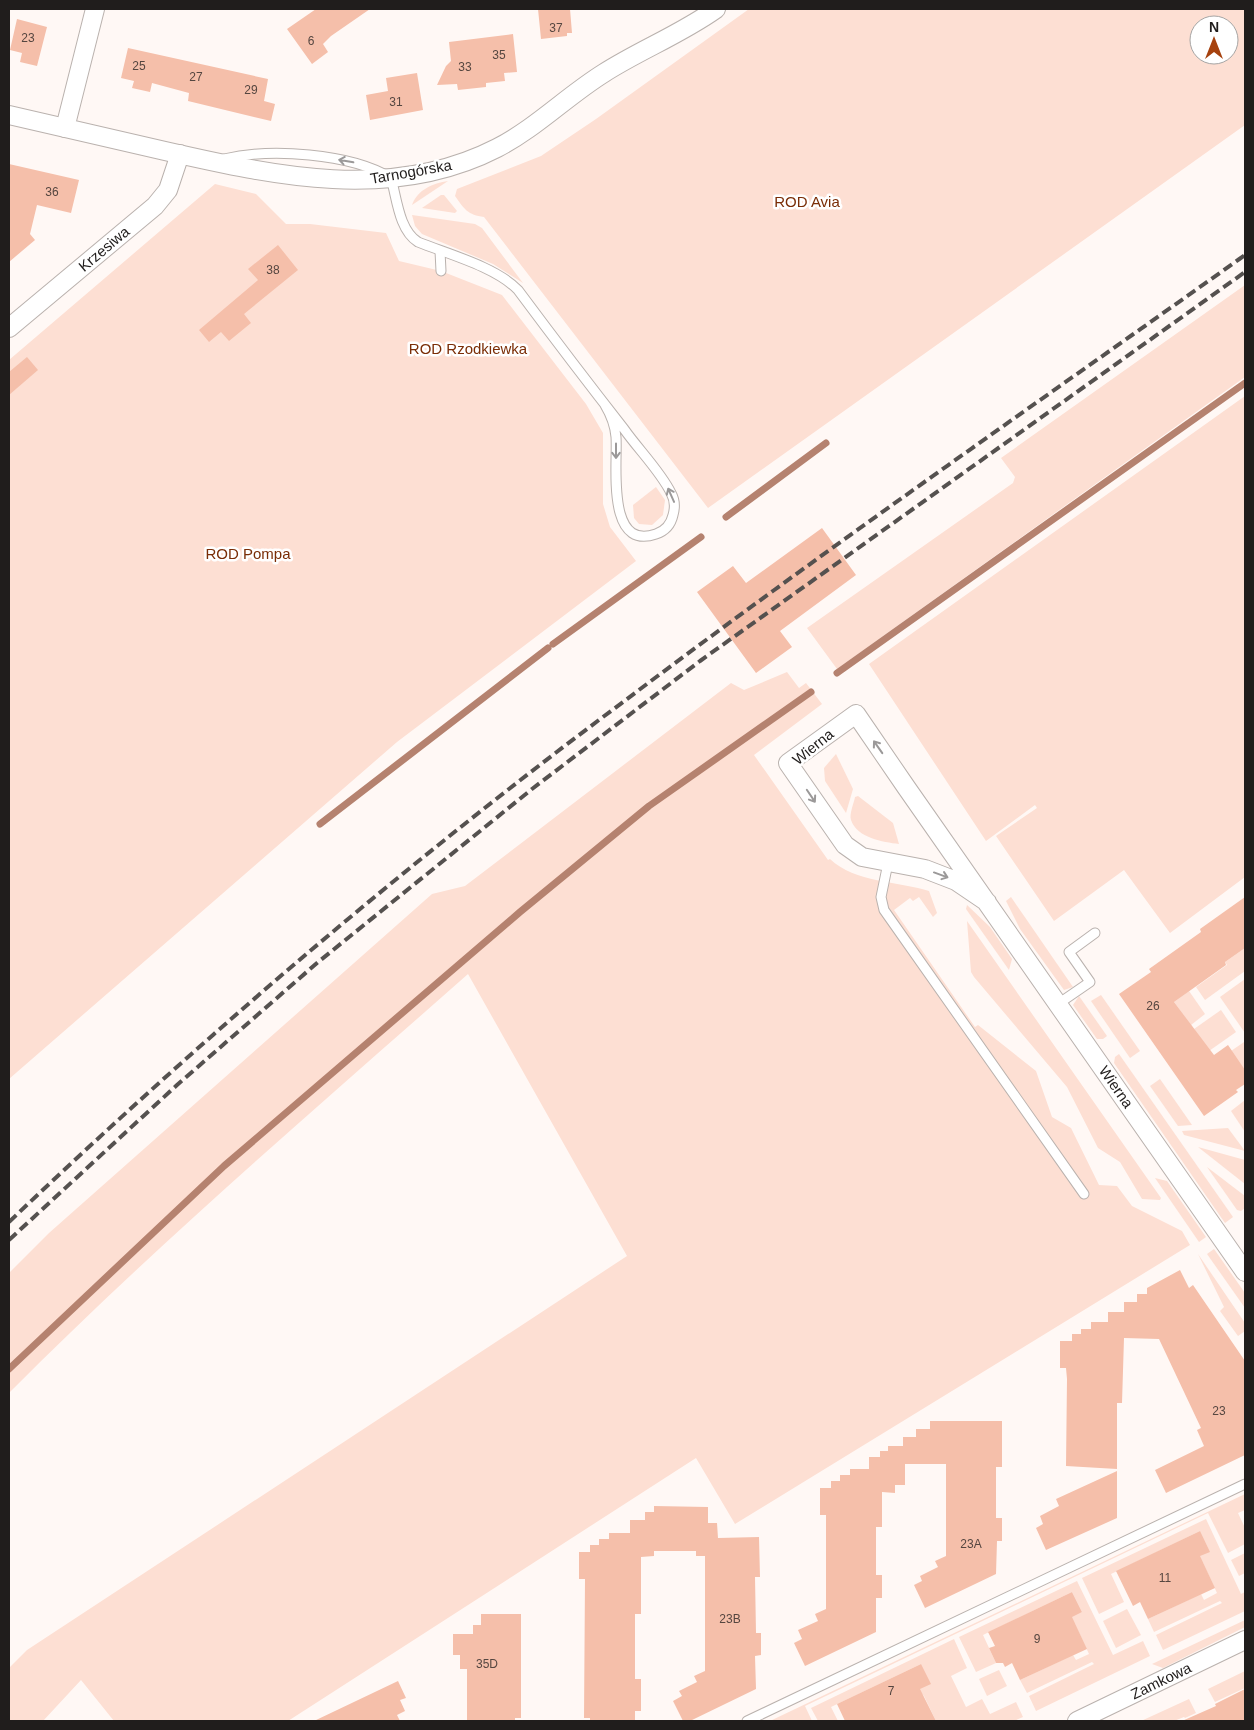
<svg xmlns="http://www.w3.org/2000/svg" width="1254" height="1730" viewBox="0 0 1254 1730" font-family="Arial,sans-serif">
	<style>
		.green { fill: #fddfd3; fill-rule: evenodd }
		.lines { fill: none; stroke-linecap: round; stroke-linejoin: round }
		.stream { stroke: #b5826f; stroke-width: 7 }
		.building { fill: #f5bfaa }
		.service-casing { stroke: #bab2ae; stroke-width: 11 }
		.minor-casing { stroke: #bab2ae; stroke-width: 20 }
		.service { stroke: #fff; stroke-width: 9 }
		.minor { stroke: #fff; stroke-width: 18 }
		.rail { stroke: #55514f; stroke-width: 4; stroke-dasharray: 10 5; stroke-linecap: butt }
		.oneway { stroke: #9b9999 }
		.labels { text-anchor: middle; stroke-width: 5; stroke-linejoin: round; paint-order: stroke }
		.number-label { font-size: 12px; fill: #554640 }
		.street-label { font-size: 15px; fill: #201d1c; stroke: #fff }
		.park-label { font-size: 15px; fill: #7a2d06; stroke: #fff }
	</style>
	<rect width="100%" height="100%" fill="#fff8f5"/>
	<!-- green -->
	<g class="green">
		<path d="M749,9H1245V125L708,508L484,217C468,215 464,209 455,196L457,189L541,156L596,119ZM1199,25H1229V55H1199Z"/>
		<path d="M448,181L412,205C417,190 433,183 448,181Z"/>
		<polygon points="215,184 256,194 286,224 310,224 386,233 399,261 441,271 502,295 586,404 603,433 603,504 610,527 636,561 397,742 9,1079 9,360"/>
		<polygon points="441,195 444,195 457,211 455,213 422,208"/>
		<polygon points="412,215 475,224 482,228 523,283 493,264 422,234 415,226"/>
		<polygon points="1245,285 1245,377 837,669 807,628 1013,483 1015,477 1001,458"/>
		<polygon points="1245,396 1245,877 1170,933 1124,870 1054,921 996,836 1037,808 1035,805 986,841 869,664"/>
		<polygon points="656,487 665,500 663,515 652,525 639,524 634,518 633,505"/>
		<path d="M787,672L799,688L806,683L822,704L754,755L828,860L830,859C855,883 898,881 929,891L937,913L933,917L919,897L913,901L910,898L894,910L975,1027L978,1025L1036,1071L1052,1117L1071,1128L1099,1185L1117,1186L1132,1206L1182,1231L1190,1245L735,1524L696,1458L288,1721H114L81,1680L43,1721H9V1668L27,1650L627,1256L468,974C313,1111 155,1246 9,1393V1273L49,1233L432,894L465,886L731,683L744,690Z"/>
		<polygon points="836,754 853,789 846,813 825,781 824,768"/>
		<path d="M858,796L893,823L899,844C883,842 857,838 851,820C849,814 854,803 855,797Z"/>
		<polygon points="1011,897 1073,987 1064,990 1020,929 1006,901"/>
		<polygon points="967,905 990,927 1012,959 1009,970 966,909"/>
		<polygon points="967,921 1161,1198 1160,1200 1142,1199 1120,1162 1098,1148 1067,1087 974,977 971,972"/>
		<polygon points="1245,948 1245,971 1205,1000 1196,987 1227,965 1225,962"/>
		<polygon points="1245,979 1245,1033 1220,997"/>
		<polygon points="1189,991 1205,1014 1191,1025 1174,1002"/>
		<polygon points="1101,995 1140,1051 1130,1058 1091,1001"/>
		<polygon points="1079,996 1107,1036 1103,1039 1097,1039 1073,1005"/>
		<polygon points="1221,1010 1236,1032 1209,1051 1194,1029"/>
		<polygon points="1244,1042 1245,1043 1245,1071 1231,1051"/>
		<polygon points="1119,1054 1233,1217 1225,1223 1114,1063 1115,1057"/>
		<polygon points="1160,1079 1192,1125 1178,1126 1150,1086"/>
		<polygon points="1245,1100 1245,1132 1231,1111"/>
		<polygon points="1228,1128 1245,1151 1184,1135 1182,1131"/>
		<polygon points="1198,1147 1245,1160 1245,1184"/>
		<polygon points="1207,1167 1245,1196 1245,1208 1241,1211 1237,1210"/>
		<polygon points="1155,1178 1167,1181 1206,1237 1199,1242"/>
		<polygon points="1214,1249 1245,1293 1245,1308 1207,1254"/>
		<polygon points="1198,1254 1245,1323 1245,1331 1238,1336 1220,1311 1224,1307"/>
		<polygon points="1245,1494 1245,1510 1238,1513 1245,1528 1245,1544 1228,1553 1208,1513 805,1706 812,1721 770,1721"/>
		<polygon points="1206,1519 1241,1594 1245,1592 1245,1611 1163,1650 1156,1635 1222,1603 1220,1601 1154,1632 1148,1619 1201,1594 1204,1600 1217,1593 1203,1563 1199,1564 1200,1531 1111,1574 1124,1602 1099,1614 1082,1578"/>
		<polygon points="1245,1553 1245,1573 1239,1576 1231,1560"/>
		<polygon points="1077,1581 1113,1655 1143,1641 1150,1656 1036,1711 1029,1696 1094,1664 1092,1662 1027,1693 1020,1680 1073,1655 1076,1660 1089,1654 1075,1624 1066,1614 1082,1612 1072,1592 983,1635 996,1663 976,1672 959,1637"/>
		<polygon points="1127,1609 1141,1635 1116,1648 1103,1621"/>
		<polygon points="1245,1620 1245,1627 1163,1668 1152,1664"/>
		<polygon points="954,1639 967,1668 951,1676 966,1707 982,1699 990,1714 1016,1702 1023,1717 1014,1721 936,1721 924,1696 915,1686 921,1664 831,1707 838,1721 818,1721 811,1708"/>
		<polygon points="999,1670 1007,1686 987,1696 979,1679"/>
		<polygon points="1245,1671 1245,1688 1215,1702 1208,1689"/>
		<polygon points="1189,1699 1196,1713 1185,1718 1184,1717 1174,1721 1141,1721"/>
	</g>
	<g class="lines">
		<!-- stream -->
		<g class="stream">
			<polyline points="726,517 826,443"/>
			<polyline points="553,644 701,537"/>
			<polyline points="837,673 1245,383"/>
			<polyline points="320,824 548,648"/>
			<polyline points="9,1369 224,1166 520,912 649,806 811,692"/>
		</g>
	</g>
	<!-- building -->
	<g class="building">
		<polygon points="316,9 370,9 331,36 323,44 328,52 312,64 287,29"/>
		<polygon points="538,9 570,9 572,33 567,33 567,36 541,39"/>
		<polygon points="17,19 47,27 37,66 20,62 22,53 10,50"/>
		<polygon points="513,34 517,72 504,73 505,81 486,83 486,87 458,90 457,84 437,85 446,66 451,61 449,42"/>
		<polygon points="128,48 268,79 264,101 275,104 271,121 188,101 189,93 152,83 150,92 132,88 134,81 121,78"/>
		<polygon points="417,73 423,110 370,120 366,95 388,91 386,78"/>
		<polygon points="9,164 79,180 71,213 37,205 30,234 35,240 9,262"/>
		<polygon points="278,245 298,270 244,314 251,323 229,341 221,332 209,342 199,330 258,280 248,269"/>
		<polygon points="27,357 38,370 9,395 9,372"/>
		<polygon points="822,528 856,575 780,631 792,647 756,673 697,592 733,566 746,583"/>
		<polygon points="1245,897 1245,948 1225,962 1226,965 1174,1002 1214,1055 1228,1045 1245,1070 1245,1084 1236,1090 1238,1092 1204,1116 1119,994 1151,972 1149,969 1201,932 1200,929"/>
		<polygon points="1180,1270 1189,1288 1193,1285 1245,1361 1245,1455 1166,1493 1155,1470 1204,1446 1197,1430 1201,1428 1159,1339 1124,1338 1122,1403 1117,1403 1117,1469 1066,1466 1067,1379 1066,1368 1060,1368 1060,1341 1072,1341 1072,1334 1081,1334 1081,1329 1091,1329 1091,1322 1108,1322 1108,1312 1124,1312 1124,1302 1137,1302 1137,1294 1147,1294 1147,1288"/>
		<polygon points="930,1421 1002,1421 1002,1467 996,1467 996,1518 1002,1518 1002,1541 997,1541 996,1574 925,1608 914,1585 922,1581 920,1576 938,1567 935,1561 946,1556 946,1464 905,1464 905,1485 895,1485 895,1493 882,1492 882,1527 876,1527 876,1575 882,1575 882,1598 876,1598 876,1632 805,1666 794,1643 802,1639 798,1630 818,1621 815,1614 826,1609 826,1515 820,1515 820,1488 831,1488 831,1481 840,1481 840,1475 850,1475 850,1469 869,1469 869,1457 880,1457 880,1451 888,1451 888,1446 903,1446 903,1437 916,1437 916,1429 930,1429"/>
		<polygon points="1117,1471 1117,1518 1046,1550 1036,1528 1043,1524 1040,1516 1059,1506 1056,1499"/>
		<polygon points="654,1506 708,1507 708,1523 717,1523 718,1538 759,1537 760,1577 755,1577 756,1633 761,1633 761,1655 755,1656 756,1689 690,1721 683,1721 673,1701 682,1696 679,1691 697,1682 694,1676 705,1671 705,1556 696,1556 696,1551 654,1551 654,1556 641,1557 641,1614 635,1614 635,1679 641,1679 641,1711 635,1711 635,1721 590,1721 590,1718 584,1718 585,1579 579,1579 579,1552 590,1552 590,1545 599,1545 599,1539 609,1539 609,1533 630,1533 630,1520 645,1520 645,1512 654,1512"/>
		<polygon points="1200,1531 1210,1552 1200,1556 1215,1588 1148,1619 1140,1602 1133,1606 1116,1571"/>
		<polygon points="1072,1592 1082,1612 1072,1617 1087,1649 1020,1680 1012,1663 1005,1667 1003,1663 996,1663 989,1648 995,1646 988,1632"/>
		<polygon points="481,1614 521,1614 521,1718 515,1718 515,1721 467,1721 467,1669 460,1669 460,1655 453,1655 453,1634 473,1634 473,1625 481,1625"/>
		<polygon points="921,1664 931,1684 920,1689 936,1721 845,1721 837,1704"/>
		<polygon points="398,1681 406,1698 400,1700 405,1711 397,1715 400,1721 314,1721"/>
		<polygon points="1245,1689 1245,1721 1182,1721 1216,1706 1215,1704"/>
	</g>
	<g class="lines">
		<!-- service casing -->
		<g class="service-casing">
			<g id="service">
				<path d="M224,159C270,148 350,153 391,178C397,199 399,230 418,242C448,254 496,267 518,290C553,337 588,383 624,429C638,449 661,472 671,493C675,500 675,508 673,515C671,524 665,531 656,534C605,552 618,461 616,437C615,425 611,415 605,405"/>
				<polyline points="440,251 441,271"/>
				<polyline points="888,863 881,897 884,910 1084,1194"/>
				<polyline points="1058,1004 1090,982 1069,952 1095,933"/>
				<polyline points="747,1721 1245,1484"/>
			</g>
		</g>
		<!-- minor casing -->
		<g class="minor-casing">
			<g id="minor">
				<path d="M9,115C61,127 113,139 165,151C275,176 392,202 497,148C536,128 567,96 604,73C640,50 681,34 716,9"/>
				<polyline points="65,128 95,9"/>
				<polyline points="9,328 155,206 168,190 180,154"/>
				<polyline points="987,902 956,881 925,869 862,857 845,845 788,763 856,714 906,787 1245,1272"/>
				<polyline points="1077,1721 1245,1640"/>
			</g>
		</g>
		<!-- service -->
		<use href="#service" class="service"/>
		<!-- minor -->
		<use href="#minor" class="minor"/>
		<!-- rail -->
		<g class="rail">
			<path d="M9,1222C203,1037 408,862 623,702C827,548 1037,403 1245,255"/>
			<polyline points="9,1240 177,1085 317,963 532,789 700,661 1245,272"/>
		</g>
	</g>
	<!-- one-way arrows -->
	<defs><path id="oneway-shaft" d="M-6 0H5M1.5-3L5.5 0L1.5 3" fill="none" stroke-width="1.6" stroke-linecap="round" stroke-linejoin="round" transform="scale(1.25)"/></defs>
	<g class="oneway">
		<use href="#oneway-shaft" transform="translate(346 161) rotate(-170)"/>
		<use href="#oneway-shaft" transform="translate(616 451) rotate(90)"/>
		<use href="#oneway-shaft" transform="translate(671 495) rotate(-114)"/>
		<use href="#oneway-shaft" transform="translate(878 747) rotate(-125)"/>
		<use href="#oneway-shaft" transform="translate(811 796) rotate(56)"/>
		<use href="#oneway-shaft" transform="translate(941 875) rotate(20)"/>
	</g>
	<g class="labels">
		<!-- number labels -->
		<g class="number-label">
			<text x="556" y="32">37</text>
			<text x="28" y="42">23</text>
			<text x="311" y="45">6</text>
			<text x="499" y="59">35</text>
			<text x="139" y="70">25</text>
			<text x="465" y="71">33</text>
			<text x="196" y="81">27</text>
			<text x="251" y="94">29</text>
			<text x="396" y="106">31</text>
			<text x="52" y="196">36</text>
			<text x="273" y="274">38</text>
			<text x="1153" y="1010">26</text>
			<text x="1219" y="1415">23</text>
			<text x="971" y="1548">23A</text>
			<text x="1165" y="1582">11</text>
			<text x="730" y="1623">23B</text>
			<text x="1037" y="1643">9</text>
			<text x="487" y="1668">35D</text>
			<text x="891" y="1695">7</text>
		</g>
		<!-- street labels -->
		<g class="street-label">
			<text transform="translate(411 172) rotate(-10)" y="5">Tarnogórska</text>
			<text transform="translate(104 249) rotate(-40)" y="5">Krzesiwa</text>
			<text transform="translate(813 747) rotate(-39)" y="5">Wierna</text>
			<text transform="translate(1116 1087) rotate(55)" y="5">Wierna</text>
			<text transform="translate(1161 1681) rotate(-26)" y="5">Zamkowa</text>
		</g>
		<!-- park labels -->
		<g class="park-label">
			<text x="807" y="207">ROD Avia</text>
			<text x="468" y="354">ROD Rzodkiewka</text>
			<text x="248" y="559">ROD Pompa</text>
		</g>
	</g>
	<!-- border -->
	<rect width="1254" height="1730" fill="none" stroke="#201d1c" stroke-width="20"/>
	<!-- north arrow -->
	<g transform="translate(1214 40)"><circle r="24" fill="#ffffff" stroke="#a6a5a4"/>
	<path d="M0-4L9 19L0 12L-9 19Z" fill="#a6420f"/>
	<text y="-8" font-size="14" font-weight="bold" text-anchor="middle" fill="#201d1c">N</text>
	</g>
</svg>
